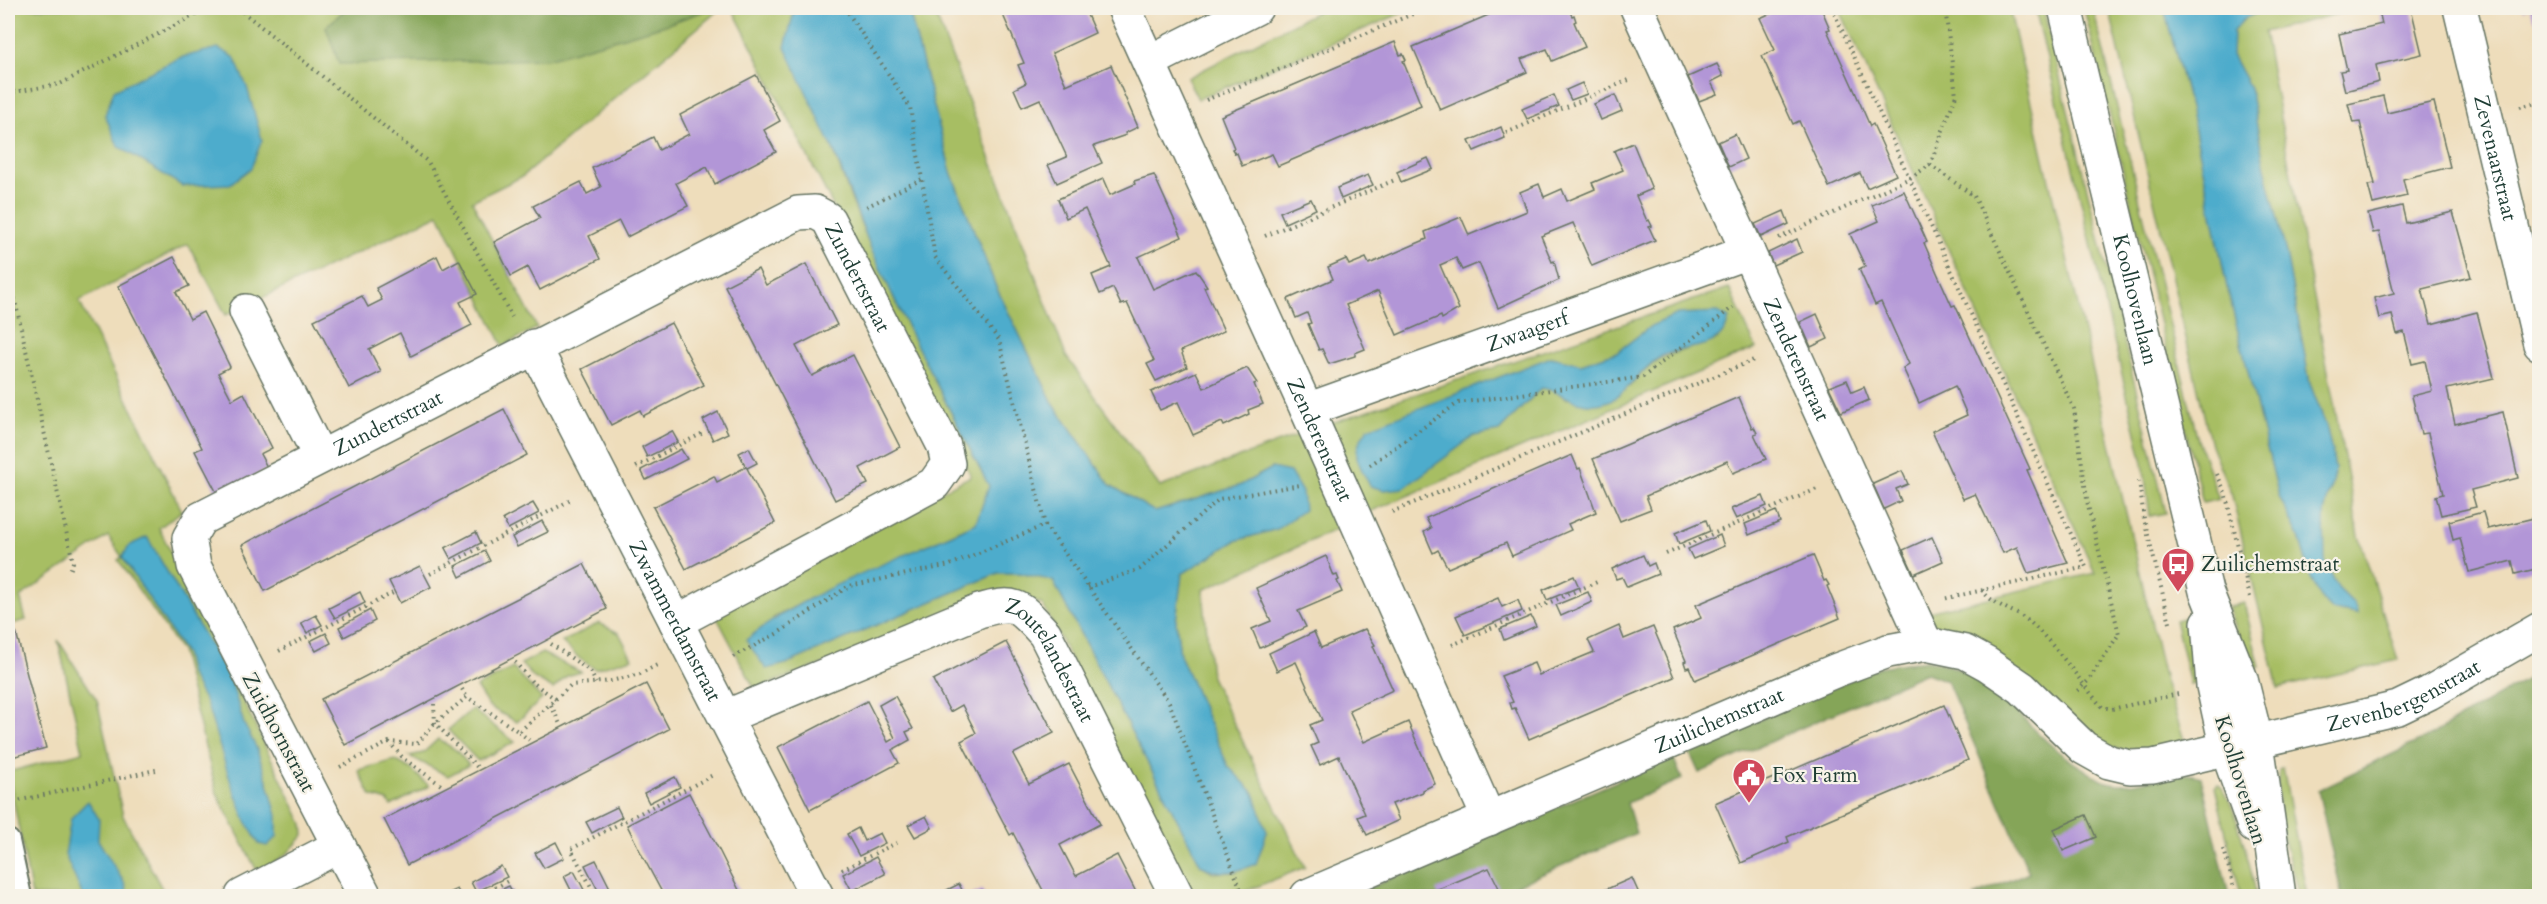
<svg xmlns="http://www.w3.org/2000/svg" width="2547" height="904" viewBox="0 0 2547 904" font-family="Cardo,serif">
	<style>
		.green { fill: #a7be63; stroke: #637e4c; stroke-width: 1.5; fill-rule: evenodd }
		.forest { fill: #85a559; stroke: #527146; stroke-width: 1.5 }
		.water { fill: #4daccc; stroke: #367480; stroke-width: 1.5 }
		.building { fill: #b296d7 }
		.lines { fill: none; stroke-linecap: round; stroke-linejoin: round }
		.service-casing { stroke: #677563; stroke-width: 26 }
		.minor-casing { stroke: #677563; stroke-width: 36 }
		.tertiary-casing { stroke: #677563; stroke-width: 36 }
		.path { stroke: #677563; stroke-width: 4; stroke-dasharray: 1.5 4.5; stroke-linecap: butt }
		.service { stroke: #fff; stroke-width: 22 }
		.minor { stroke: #fff; stroke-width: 33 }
		.tertiary { stroke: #fff; stroke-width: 33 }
		.labels { text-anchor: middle; stroke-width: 4.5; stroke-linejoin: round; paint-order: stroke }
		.street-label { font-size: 21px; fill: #1f3d34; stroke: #f7f3e8 }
		.poi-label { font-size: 21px; fill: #1f3d34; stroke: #f7f3e8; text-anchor: start }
	</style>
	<rect width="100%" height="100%" fill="#f7f3e8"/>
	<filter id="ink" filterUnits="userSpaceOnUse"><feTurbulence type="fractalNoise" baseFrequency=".0167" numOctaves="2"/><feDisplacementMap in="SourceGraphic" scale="12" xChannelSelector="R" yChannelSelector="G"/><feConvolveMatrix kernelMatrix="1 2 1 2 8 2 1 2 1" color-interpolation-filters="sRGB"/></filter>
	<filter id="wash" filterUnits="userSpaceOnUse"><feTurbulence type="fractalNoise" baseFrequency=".008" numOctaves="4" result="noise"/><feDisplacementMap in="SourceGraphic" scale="24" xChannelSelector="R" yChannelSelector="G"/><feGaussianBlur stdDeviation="1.35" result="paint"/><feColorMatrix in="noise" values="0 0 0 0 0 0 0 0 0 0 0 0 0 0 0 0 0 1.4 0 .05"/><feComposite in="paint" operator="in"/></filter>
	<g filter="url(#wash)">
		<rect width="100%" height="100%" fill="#edb"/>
		<!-- green -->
		<g class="green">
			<polygon points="8,8 347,8 326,27 662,26 712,8 721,8 523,176 472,201 537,328 503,346 439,214 226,315 188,244 79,301 182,511 159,528 303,824 304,835 287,854 258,873 217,794 181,651 118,560 122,557 108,536 20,597 26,620 8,625"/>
			<path d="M732,8H798L794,12C807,58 818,106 834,152C873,268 933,377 989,486L977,523L811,598L773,618L786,664L998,573H1020L1053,581L1201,865L1214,873L1237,872L1254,793L1228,767L1180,655L1176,621L1182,573L1235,541L1277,529L1272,468L1241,485L1155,512L1110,485L1054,405L996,287L951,172L911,18L903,8H933L1066,356L1160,487L1301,434L1341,527L1203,590L1211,677L1305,867L1234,896H1191L1043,605L1015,593L755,689L714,612L971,476Z"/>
			<polygon points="1324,8 1414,8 1198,99 1187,78"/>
			<polygon points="1839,8 2009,8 2165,681 2185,743 2134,753 2103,746 1982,647 1934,628 1928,612 2095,573"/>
			<polygon points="2035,8 2043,8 2166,513 2150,516 2143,463"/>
			<polygon points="2084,8 2093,8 2198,440 2219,499 2203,503"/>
			<polygon points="2109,8 2164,8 2192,115 2227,287 2279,496 2299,537 2311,578 2333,610 2357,614 2354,604 2338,588 2324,561 2324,512 2335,470 2332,452 2326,425 2310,384 2286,253 2264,164 2250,88 2232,55 2233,31 2245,18 2266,9 2362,8 2264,32 2359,536 2398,660 2278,688 2232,496 2211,445"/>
			<path d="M1729,288L1756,348L1367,513L1328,424ZM1651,326L1717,340C1683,351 1651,355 1630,386L1567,399L1553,389L1541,388L1499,431L1474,436L1551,357L1581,364L1617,352Z"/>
			<polygon points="2244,603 2260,667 2248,670 2228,607"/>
			<polygon points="2191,616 2202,681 2190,684 2175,620"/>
			<polygon points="599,623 619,633 632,658 595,669 580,659 562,642"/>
			<polygon points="58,640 97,700 123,816 166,896 32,896 8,772 83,752"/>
			<polygon points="542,653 581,672 567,676 553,689 534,678 521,664"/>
			<polygon points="513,668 542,699 517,722 489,707 476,687"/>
			<polygon points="472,709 515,742 478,761 448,730"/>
			<polygon points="438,739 456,750 469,765 448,776 409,756 423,753"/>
			<polygon points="395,760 411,769 429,786 391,806 388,801 371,796 358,770"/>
			<path d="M2283,768L2307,896H2299C2289,857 2272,810 2279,770Z"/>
			<path d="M2218,784C2235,796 2251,873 2257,896H2241L2215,787Z"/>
		</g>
		<!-- forest -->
		<g class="forest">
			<polygon points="347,8 712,8 662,26 547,59 339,64 326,27"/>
			<path d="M1927,660C2002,673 2022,732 2082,768C2089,772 2098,780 2106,782C2137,791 2172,766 2201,777L2229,896H1974L2029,872L1947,681L1926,673L1699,773L1689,751L1879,667Z"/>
			<polygon points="2539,672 2539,896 2342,896 2318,790 2426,738"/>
			<polygon points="1673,757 1682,779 1627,803 1636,833 1497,894 1497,896 1351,896"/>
		</g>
		<!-- water -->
		<g class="water">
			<path d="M798,8H903L911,18L951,172L996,287L1054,405L1110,485L1155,512L1241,485L1272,468L1290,472L1302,492L1304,510L1277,529L1235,541L1182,574L1176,621L1180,655L1228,766L1254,793L1267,832L1256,864C1235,873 1220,876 1201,865L1053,581L1020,573H998L786,664L766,669L746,640C813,586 900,560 976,523L989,486L912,336L872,251L834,151L785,47L794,12Z"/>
			<polygon points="2164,8 2270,8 2245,18 2233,31 2232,55 2250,88 2264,164 2286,253 2310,384 2326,425 2332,452 2335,470 2324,512 2325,561 2338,588 2354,604 2358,614 2333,610 2322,600 2311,578 2299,537 2279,496 2227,287 2192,115"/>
			<polygon points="218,48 234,57 247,87 262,140 251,168 230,184 182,186 118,146 105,115 114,90 179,58"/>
			<path d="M1717,312L1729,318C1722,353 1689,343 1662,356C1636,370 1627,401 1597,404C1574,407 1562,390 1541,388L1499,431L1474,436L1404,488L1384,490L1370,486C1357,459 1349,454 1368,428L1551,357L1581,364L1617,352L1651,326L1678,314Z"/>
			<polygon points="147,537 231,681 244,724 256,747 267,780 277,815 277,837 267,846 259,844 246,821 231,783 207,705 190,674 185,653 122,557 130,545"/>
			<polygon points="88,801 99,819 98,840 125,884 128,896 83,896 65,855 71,818"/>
		</g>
		<g id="blocks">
			<!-- building -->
			<g class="building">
				<polygon points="977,8 992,8 979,13"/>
				<polygon points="1000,8 1084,8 1095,33 1052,53 1066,85 1111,65 1138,127 1125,133 1126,135 1094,146 1102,163 1057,183 1048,165 1067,157 1040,99 1022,107 1014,89 1026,83 1018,65 1024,63"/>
				<polygon points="1505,8 1568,8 1572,16 1574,15 1576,21 1574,22 1585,47 1552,61 1547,49 1521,59 1527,72 1440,110 1413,47"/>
				<polygon points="1783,8 1821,8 1830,29 1827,30 1856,94 1870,126 1873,124 1896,175 1867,188 1860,173 1829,187 1799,121 1793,124 1762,56 1775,50 1760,18"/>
				<polygon points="2393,8 2411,8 2422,54 2376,65 2379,82 2345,91 2340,71 2347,70 2339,34 2382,24 2379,11"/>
				<polygon points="2522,8 2540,8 2540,30 2529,8 2523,11"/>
				<polygon points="1395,42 1400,55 1403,54 1406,60 1403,61 1421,105 1278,166 1272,154 1242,166 1237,153 1235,154 1232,149 1234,148 1221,116"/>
				<polygon points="1717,64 1723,76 1711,82 1717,94 1699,101 1688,77"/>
				<polygon points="756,75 780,121 764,130 776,152 715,184 707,167 676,183 688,206 627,237 619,221 589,236 600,259 540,290 528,267 511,276 494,242 540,218 533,206 581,182 587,194 601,187 592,168 653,137 659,150 689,134 680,115"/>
				<polygon points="1582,83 1587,94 1571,100 1566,90"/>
				<polygon points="1554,95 1559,106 1527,119 1522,109"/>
				<polygon points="1615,95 1622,111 1601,120 1594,104"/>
				<polygon points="2383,96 2387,113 2434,102 2450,167 2403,179 2407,196 2373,204 2368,185 2375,184 2360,122 2353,123 2348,104"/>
				<polygon points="1501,127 1505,138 1474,151 1469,141"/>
				<polygon points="1735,134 1746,159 1729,167 1718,142"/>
				<polygon points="1633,143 1652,189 1636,196 1647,221 1649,220 1652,226 1649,227 1655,240 1592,266 1573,223 1541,236 1552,262 1554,261 1559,280 1498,308 1479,263 1462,270 1456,258 1440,265 1459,309 1442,319 1441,316 1397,335 1378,291 1346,305 1365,349 1355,353 1355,356 1329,364 1322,349 1319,350 1308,324 1311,323 1307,313 1296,318 1288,299 1333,279 1328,267 1346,259 1349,265 1366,258 1369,264 1427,239 1425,232 1461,217 1469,235 1527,211 1520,192 1539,184 1544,197 1562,189 1567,201 1595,189 1592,183 1623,170 1614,151"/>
				<polygon points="1428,158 1433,169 1401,182 1397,172"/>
				<polygon points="1154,175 1182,237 1138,257 1153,289 1196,270 1207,286 1204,287 1224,331 1181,351 1187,367 1156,381 1147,364 1154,361 1127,303 1121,305 1113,288 1100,294 1092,275 1111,267 1085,209 1066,218 1058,199 1103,179 1110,195 1135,184 1134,181"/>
				<polygon points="1368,175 1373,185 1341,199 1337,188"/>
				<polygon points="1904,191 1927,242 1924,243 1938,275 1952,306 1955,305 2030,469 2027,470 2068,563 2028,573 2017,547 2003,553 1975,494 1963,499 1932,431 1967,415 1961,401 1955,386 1919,403 1903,368 1909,364 1881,302 1875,305 1859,269 1865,266 1850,234 1879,221 1872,205"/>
				<polygon points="1311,199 1316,209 1285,223 1280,212"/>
				<polygon points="2402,206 2406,223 2453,212 2471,277 2422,289 2431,324 2477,312 2494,378 2447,389 2451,407 2455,424 2503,412 2518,478 2471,490 2476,507 2441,515 2436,496 2443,494 2428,433 2421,434 2412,396 2432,391 2425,361 2412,364 2404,332 2397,334 2392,315 2379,318 2374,298 2394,293 2379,232 2373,233 2368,214"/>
				<polygon points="1784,211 1789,224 1761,237 1755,224"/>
				<polygon points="1797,239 1802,252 1773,265 1768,253"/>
				<polygon points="437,256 443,269 459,260 477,294 460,302 472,325 411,356 400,333 369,349 381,372 349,388 314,320 362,296 368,307 382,300 376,288"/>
				<polygon points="174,257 189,286 176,292 190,319 203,312 230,367 218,373 232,400 244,393 272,448 260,454 268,469 218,495 195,451 202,448 118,286"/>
				<polygon points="806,264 837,325 796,346 812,376 853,355 900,447 860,468 868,484 835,500 725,286 758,269 766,285"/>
				<polygon points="1817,314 1828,339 1811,347 1800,322"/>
				<polygon points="671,323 704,385 643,416 640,410 611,425 582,369"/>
				<polygon points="1247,368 1257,383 1254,384 1263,404 1248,410 1249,414 1224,426 1222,422 1193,435 1178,402 1160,410 1151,392 1196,372 1204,388"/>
				<polygon points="1847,380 1852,392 1864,387 1869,400 1841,412 1829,387"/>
				<polygon points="1739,397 1752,428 1754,427 1757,433 1754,434 1766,459 1733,473 1727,461 1702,472 1646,496 1651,509 1620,521 1593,459"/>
				<polygon points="504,409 527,455 265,591 242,545"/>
				<polygon points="718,412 728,433 713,440 703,420"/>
				<polygon points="672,431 678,442 647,457 642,447"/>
				<polygon points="749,448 757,463 747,468 775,523 686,569 653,507 714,476 717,482 746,467 739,453"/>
				<polygon points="681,449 687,459 646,480 641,470"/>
				<polygon points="1572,455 1578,469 1580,468 1596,512 1568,524 1571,530 1512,556 1506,543 1448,568 1438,550 1433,553 1424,532 1431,528 1426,518"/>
				<polygon points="1902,471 1908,484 1896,489 1901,501 1884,509 1873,484"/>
				<polygon points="1763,496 1767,506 1736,519 1731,509"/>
				<polygon points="533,503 539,513 508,529 503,519"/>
				<polygon points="1776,511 1780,522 1749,535 1745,524"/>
				<polygon points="2483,512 2488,529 2534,518 2540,538 2540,568 2515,574 2512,561 2469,572 2460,538 2453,540 2449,521"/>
				<polygon points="1706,520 1710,531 1679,544 1675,533"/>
				<polygon points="542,521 548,532 517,547 512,537"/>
				<polygon points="476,532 481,543 451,559 445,548"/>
				<polygon points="1720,535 1724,546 1693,559 1688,549"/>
				<polygon points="1932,537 1943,561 1914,574 1903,550"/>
				<polygon points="485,551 490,561 460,577 455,566"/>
				<polygon points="1643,555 1648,566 1654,563 1658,574 1627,587 1622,577 1616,579 1612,569"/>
				<polygon points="1813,555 1824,581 1826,580 1829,585 1827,586 1840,618 1695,680 1689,667 1686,668 1684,662 1686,661 1673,630 1701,618 1696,605"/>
				<polygon points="1326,556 1334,576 1337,575 1339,580 1337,581 1342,592 1298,611 1306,627 1260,648 1252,629 1271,621 1256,588"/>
				<polygon points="584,564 607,609 345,745 321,699"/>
				<polygon points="420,566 431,587 400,603 389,581"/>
				<polygon points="1574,576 1579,587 1547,600 1543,590"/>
				<polygon points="360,592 365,603 335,618 329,608"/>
				<polygon points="1588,592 1592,602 1561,616 1556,605"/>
				<polygon points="1498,598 1502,607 1518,600 1522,611 1465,635 1456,616"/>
				<polygon points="370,610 375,621 344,637 339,627"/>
				<polygon points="316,615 322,625 307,633 301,623"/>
				<polygon points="1531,616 1536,626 1504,640 1500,629"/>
				<polygon points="1619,626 1624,639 1653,627 1674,677 1529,739 1515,708 1512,709 1510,703 1513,702 1501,676 1534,663 1539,675 1565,664 1594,652 1588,640"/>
				<polygon points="1365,629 1375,645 1373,646 1393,690 1349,710 1364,742 1408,722 1435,784 1423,790 1423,792 1392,804 1399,820 1367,835 1358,817 1365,814 1339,756 1320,765 1311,746 1318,743 1310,725 1322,720 1296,662 1277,671 1269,653 1314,632 1321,648"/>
				<polygon points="16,632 46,748 8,758 8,634"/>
				<polygon points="326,633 331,643 316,651 310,641"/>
				<polygon points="1006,642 1054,733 1013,754 1029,784 1069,764 1100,824 1060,845 1076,876 1117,855 1138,896 1046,896 1013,833 1010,835 961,741 976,733 962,705 950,712 933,680"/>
				<polygon points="646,684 669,729 407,865 384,819"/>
				<polygon points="895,696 913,729 906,732 910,740 892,750 899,763 810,810 778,747 867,701 888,742 895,738 879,705"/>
				<polygon points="1944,705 1968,760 1787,837 1789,842 1741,863 1715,803"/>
				<polygon points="675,777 680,787 649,803 644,793"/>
				<polygon points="689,793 720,852 742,896 664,896 642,855 627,825"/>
				<polygon points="617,807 622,817 592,833 586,822"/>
				<polygon points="2086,815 2096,837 2063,851 2054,829"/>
				<polygon points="926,816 932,828 915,837 908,825"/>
				<polygon points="858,828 864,841 880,833 885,843 859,856 847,834"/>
				<polygon points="556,842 564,858 544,868 535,853"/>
				<polygon points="876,857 885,874 852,891 843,874"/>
				<polygon points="596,860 611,890 601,896 585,865"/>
				<polygon points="501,866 507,877 476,892 471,882"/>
				<polygon points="1489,868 1499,888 1480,896 1439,896 1436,890"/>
				<polygon points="574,871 582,886 587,896 574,896 564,876"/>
				<polygon points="1632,878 1640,896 1588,896 1600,892"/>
				<polygon points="959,884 965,896 942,896 941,893"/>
				<polygon points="509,886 515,896 488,896"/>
				<polygon points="457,889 461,896 442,896"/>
				<polygon points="982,890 985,896 969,896"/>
			</g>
		</g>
	</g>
	<g filter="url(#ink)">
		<use href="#blocks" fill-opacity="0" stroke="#677563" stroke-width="1.5"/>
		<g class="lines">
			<!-- service casing -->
			<g class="service-casing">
				<polyline id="service" points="8,841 20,896"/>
			</g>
			<!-- minor casing -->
			<g class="minor-casing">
				<g id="minor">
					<path id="s1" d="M1124,8L1307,410L1489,819"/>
					<path id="s2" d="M1637,8L1926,644"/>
					<path id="s3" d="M2460,8L2540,344"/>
					<polyline points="1149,62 1256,8"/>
					<polyline points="246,311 320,457"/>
					<path id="s4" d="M534,346L817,896"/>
					<path id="s5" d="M1307,410L1748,252"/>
					<path id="s6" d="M725,717L979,611C1017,600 1019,606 1045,634L1177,896"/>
					<polyline points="242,896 339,846"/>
					<path id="s7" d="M365,896L194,566L189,538L200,519L798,213L815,212L828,219L944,446L948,464L934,484L676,622"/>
					<path id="s8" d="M1307,896L1837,670L1888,651L1926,644L1965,652L1987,664L2022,688L2084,748L2109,762L2130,767L2153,766L2398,708L2429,693L2540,629"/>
				</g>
			</g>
			<!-- tertiary casing -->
			<g class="tertiary-casing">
				<g id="tertiary">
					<path id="s9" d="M2065,8L2206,591L2241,679L2257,743L2279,896"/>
					<polyline points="2208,623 2213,686 2227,750 2254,826"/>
				</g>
			</g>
			<!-- path -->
			<g class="path">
				<polyline points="238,8 428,162 512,317"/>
				<polyline points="845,8 910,107 922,179 864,208"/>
				<polyline points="1832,8 2086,567 1943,599"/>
				<polyline points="8,93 60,84 209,8"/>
				<polyline points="1206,100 1427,8"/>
				<polyline points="2520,107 2540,102"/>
				<polyline points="1506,133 1629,80"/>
				<polyline points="1930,165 1974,196 2074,409 2088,506 2119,634 2088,681 2076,692"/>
				<polyline points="1265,236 1397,179"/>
				<polyline points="1779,238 1910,178 1930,165 1956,95 1945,8"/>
				<polyline points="8,269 73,562 70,571"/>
				<polyline points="8,310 16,309"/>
				<polyline points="1370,465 1458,403 1643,377 1733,307"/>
				<polyline points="636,467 705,432"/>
				<polyline points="2217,474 2225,492 2250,597"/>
				<polyline points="2139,481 2144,519 2170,623"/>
				<polyline points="1392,512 1756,359"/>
				<polyline points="1045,525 1169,702 1241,890"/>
				<polyline points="1666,554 1817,489"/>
				<polyline points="430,574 573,499"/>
				<polyline points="1088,587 1140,569 1219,499 1300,485"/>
				<path d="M1982,590C1994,607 2017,610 2032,624C2058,648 2079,680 2102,707L2112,709L2178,694"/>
				<polyline points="551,644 590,671 596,683"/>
				<polyline points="1452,645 1597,582"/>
				<polyline points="279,651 393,593"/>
				<polyline points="733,657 778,633 849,586 950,565 1045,525 999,340 935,257 922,179"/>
				<polyline points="515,662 532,682 557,700"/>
				<polyline points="462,689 467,697"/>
				<polyline points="434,704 435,723 477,767"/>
				<polyline points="551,705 560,724"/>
				<polyline points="519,732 529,740"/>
				<polyline points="389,742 404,759 441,785"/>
				<polyline points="340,767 389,742 417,744 435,723 467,697 519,732 571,685 611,681 640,674 657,665"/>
				<polyline points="8,803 160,769"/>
				<polyline points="2224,849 2236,896"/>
				<polyline points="842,870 900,841"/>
				<polyline points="479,896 508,881"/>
				<polyline points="596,896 571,849 715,774"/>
			</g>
			<!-- service -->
			<use href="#service" class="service"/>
			<!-- minor -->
			<use href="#minor" class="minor"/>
			<!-- tertiary -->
			<use href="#tertiary" class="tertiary"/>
		</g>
	</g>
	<!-- icons -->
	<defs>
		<g id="bus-pin" transform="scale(1.725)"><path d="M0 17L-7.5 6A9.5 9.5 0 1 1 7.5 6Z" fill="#d1495b" stroke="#f7f3e8"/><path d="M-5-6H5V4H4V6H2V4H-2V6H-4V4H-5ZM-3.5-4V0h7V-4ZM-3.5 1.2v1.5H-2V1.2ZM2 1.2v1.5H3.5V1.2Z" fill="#fff"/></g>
		<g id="civic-pin" transform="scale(1.725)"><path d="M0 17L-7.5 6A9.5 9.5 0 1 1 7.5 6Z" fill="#d1495b" stroke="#f7f3e8"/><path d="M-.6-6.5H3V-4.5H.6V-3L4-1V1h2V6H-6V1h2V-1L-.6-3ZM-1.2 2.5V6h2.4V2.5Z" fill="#fff"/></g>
	</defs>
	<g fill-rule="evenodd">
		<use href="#bus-pin" x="2178" y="564"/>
		<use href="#civic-pin" x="1749" y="775"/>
	</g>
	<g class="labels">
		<!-- street labels -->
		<g class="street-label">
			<text dy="7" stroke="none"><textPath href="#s3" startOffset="154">Zevenaarstraat</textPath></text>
			<text dy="7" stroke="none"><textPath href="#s7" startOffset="1191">Zundertstraat</textPath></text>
			<text dy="7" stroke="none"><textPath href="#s9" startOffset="300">Koolhovenlaan</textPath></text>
			<text dy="7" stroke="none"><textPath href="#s5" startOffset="234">Zwaagerf</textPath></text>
			<text dy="7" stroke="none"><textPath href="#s2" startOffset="386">Zenderenstraat</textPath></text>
			<text dy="7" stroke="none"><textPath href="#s7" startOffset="633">Zundertstraat</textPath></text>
			<text dy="7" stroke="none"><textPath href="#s1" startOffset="474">Zenderenstraat</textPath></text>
			<text dy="7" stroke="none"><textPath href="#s4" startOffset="309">Zwammerdamstraat</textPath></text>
			<text dy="7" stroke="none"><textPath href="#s6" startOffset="376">Zoutelandestraat</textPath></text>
			<text dy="7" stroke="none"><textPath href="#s8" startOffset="1197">Zevenbergenstraat</textPath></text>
			<text dy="7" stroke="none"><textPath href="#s8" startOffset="448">Zuilichemstraat</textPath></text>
			<text transform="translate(279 732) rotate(62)" y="7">Zuidhornstraat</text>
			<text transform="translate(2241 780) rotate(73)" y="7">Koolhovenlaan</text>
		</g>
		<!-- poi labels -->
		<g class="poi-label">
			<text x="2201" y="571">Zuilichemstraat</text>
			<text x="1772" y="782">Fox Farm</text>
		</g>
	</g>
	<!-- margin -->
	<rect width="2547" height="904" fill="none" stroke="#f7f3e8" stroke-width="30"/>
</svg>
